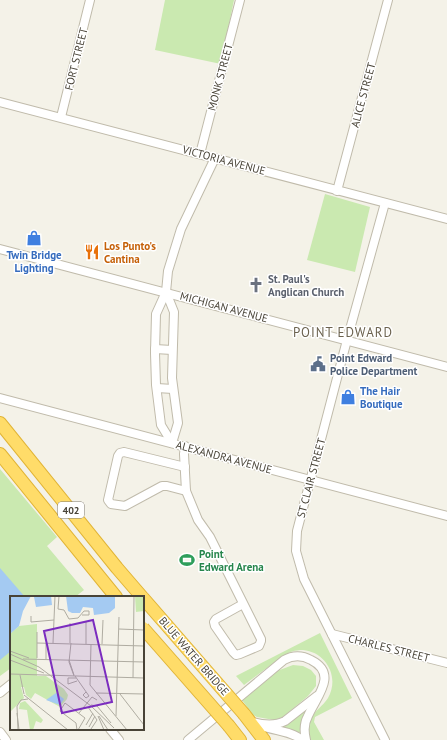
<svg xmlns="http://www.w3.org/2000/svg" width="447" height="740" viewBox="0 0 447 740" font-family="'PT Sans',sans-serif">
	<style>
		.green { fill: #cae9b0 }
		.water { fill: #a4caf2 }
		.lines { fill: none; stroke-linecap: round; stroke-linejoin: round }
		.minor-casing { stroke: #c0bbab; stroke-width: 10 }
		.highway-casing { stroke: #e1b436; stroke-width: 14 }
		.minor { stroke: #fff; stroke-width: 8 }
		.highway { stroke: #ffdc69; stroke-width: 12 }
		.highway-bridge-casing { stroke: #e1b436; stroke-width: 14; stroke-linecap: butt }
		.highway-bridge { stroke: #ffdc69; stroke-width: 12 }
		.labels { text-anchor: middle; stroke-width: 3; stroke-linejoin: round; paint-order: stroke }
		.shield { fill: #fff; stroke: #7f7b73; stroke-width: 1 }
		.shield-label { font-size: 10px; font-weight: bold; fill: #484337 }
		.street-label { font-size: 11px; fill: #484337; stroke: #fff }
		.food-label { font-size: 11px; font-weight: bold; fill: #c56008; stroke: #fff; text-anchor: start }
		.shop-label { font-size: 11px; font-weight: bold; fill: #366cbe; stroke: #fff }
		.worship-label { font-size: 11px; font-weight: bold; fill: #5b616d; stroke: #fff; text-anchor: start }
		.service-label { font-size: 11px; font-weight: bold; fill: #4e5e75; stroke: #fff; text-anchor: start }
		.leisure-label { font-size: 11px; font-weight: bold; fill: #27864d; stroke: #fff; text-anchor: start }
		.quarter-label { font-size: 13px; letter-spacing: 1px; fill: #6b624e; stroke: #fff }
		.inset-road { fill: none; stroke: #afaca1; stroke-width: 1 }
		.view { fill: #7b2cbf; fill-opacity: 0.15; stroke: #7b2cbf; stroke-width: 2 }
		.inset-edge { fill: none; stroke: #484337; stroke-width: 2 }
	</style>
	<rect width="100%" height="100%" fill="#f4f2e8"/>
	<!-- green -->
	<g class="green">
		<polygon points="165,0 234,0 221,64 155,50"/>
		<polygon points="325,194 370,207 355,272 307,260"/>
		<polygon points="0,469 57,537 47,546 84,590 75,597 11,597 11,668 0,676"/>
		<path d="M320,633L352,698L315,717L314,722L324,740H310C309,733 308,726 311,719C315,710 323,706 328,698C340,677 326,652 303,650C295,650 289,652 283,656L244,685L236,676Z"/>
		<polygon points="293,665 303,666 311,670 316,676 316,686 308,696 283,717 274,720 257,717 253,715 242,700 277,671"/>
		<polygon points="305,710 306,711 302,719 300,732 297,733 282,727 283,726 290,722"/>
	</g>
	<!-- water -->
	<polygon class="water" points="0,568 25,597 11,597 11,651 0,660"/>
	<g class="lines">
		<!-- minor casing -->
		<g class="minor-casing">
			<g id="minor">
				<polyline points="0,102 447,219"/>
				<polyline points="61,117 90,0"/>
				<polyline points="200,154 240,0"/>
				<polyline points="337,191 388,0"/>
				<polyline points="385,203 347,340 297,531 296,551 304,579 385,740"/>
				<polyline points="0,249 447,367"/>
				<polyline points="166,292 174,312 172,378 178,423 172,443"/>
				<polyline points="155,349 172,350"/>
				<polyline points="157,388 173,389"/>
				<polyline points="0,398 447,516"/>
				<polyline points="172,443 161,425 156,385 155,353 156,314 166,292 168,271 181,229 215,158"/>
				<polyline points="185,446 184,454 186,491 198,520 210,537 261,639 261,641 259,646 240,654 236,655 233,652 215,626 214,622 216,619 243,604"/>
				<polyline points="185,467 124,452 120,453 118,456 108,500 111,504 125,506 162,486 167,486 186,491"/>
				<polyline points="332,634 447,663"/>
				<polyline points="0,693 11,684"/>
				<path d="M253,722C264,725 275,726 285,721L317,696"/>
				<path d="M262,726C275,731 292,731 302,740"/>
				<polyline points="110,729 119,740"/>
				<polyline points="0,732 6,740"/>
				<path d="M188,740L284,660C293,655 302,655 311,660C339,674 316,697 308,716C304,723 304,732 306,740"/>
			</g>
		</g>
		<!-- highway casing -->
		<g class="highway-casing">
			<g id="highway">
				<polyline points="0,423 117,568 142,597"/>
				<polyline points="0,454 116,597"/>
				<polyline points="244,714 264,740"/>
				<polyline points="229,726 240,740"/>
			</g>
		</g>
		<!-- minor -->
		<use href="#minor" class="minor"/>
		<!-- highway -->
		<use href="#highway" class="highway"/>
		<!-- highway-bridge casing -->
		<g class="highway-bridge-casing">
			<g id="highway-bridge">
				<polyline points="143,598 244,714"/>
				<polyline points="143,628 229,726"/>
			</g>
		</g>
		<!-- highway-bridge -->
		<use href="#highway-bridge" class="highway-bridge"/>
	</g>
	<!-- icons -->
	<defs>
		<g id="shop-bare" transform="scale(1.2)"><path d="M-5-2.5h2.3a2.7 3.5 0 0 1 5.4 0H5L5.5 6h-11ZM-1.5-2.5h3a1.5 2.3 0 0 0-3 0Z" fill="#3f7fe0" stroke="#fff" stroke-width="2.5" paint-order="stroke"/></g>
		<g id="restaurant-bare" transform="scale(1.2)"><path d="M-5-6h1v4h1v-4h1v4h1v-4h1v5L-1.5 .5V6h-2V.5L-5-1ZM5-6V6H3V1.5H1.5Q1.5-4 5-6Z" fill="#e8710a" stroke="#fff" stroke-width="2.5" paint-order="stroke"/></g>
		<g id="church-bare" transform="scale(1.2)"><path d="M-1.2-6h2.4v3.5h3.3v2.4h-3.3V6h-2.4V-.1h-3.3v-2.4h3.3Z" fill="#6b7280" stroke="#fff" stroke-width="2.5" paint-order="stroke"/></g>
		<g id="civic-bare" transform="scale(1.2)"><path d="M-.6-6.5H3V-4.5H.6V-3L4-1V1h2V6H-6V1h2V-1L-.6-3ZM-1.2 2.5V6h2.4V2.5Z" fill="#5c6f8a" stroke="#fff" stroke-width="2.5" paint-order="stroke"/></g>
		<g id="stadium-bare" transform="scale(1.2)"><path d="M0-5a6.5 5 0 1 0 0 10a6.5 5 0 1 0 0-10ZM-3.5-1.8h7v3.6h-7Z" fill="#2e9e5b" stroke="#fff" stroke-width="2.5" paint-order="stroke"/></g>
	</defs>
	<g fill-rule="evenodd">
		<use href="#shop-bare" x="34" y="238"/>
		<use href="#restaurant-bare" x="92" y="252"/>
		<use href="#church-bare" x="256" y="285"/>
		<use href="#civic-bare" x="318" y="364"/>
		<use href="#shop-bare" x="348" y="397"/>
		<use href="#stadium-bare" x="187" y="560"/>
	</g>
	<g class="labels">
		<!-- shield labels -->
		<rect class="shield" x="58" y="502" width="26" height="16" rx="3"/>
		<g class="shield-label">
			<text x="71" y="514">402</text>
		</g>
		<!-- street labels -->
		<g class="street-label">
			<text transform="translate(76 59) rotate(-76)" y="4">FORT STREET</text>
			<text transform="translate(220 77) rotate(-75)" y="4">MONK STREET</text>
			<text transform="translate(363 95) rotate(-75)" y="4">ALICE STREET</text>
			<text transform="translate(224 160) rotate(15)" y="4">VICTORIA AVENUE</text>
			<text transform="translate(224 307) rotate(15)" y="4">MICHIGAN AVENUE</text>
			<text transform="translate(224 457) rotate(15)" y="4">ALEXANDRA AVENUE</text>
			<text transform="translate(311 478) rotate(-75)" y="4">ST CLAIR STREET</text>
			<text transform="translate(389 648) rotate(14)" y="4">CHARLES STREET</text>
			<text transform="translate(194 656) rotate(49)" y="4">BLUE WATER BRIDGE</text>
		</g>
		<!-- food labels -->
		<g class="food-label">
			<text x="104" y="250">Los Punto's<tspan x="104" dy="13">Cantina</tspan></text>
		</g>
		<!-- shop labels -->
		<g class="shop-label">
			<text x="34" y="259">Twin Bridge<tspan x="34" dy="13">Lighting</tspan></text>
			<text x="360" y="395" text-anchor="start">The Hair<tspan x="360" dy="13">Boutique</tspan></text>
		</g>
		<!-- worship labels -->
		<g class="worship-label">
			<text x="268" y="283">St. Paul's<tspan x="268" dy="13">Anglican Church</tspan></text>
		</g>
		<!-- service labels -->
		<g class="service-label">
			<text x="330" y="362">Point Edward<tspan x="330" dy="13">Police Department</tspan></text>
		</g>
		<!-- leisure labels -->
		<g class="leisure-label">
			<text x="199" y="558">Point<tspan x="199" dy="13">Edward Arena</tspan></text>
		</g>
		<!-- quarter labels -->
		<g class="quarter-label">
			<text x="343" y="337">POINT EDWARD</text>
		</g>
	</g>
	<!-- overview -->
	<g transform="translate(10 596)">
		<rect width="134" height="134" fill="#f4f2e8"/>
		<path d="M125,0H134V15L126,16ZM27,28V80H36L54,93L58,99L57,103L50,111L25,97L21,103L16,99L14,91H11L14,102L1,115L0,38L9,30ZM15,105L33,124L31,127L26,125L23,134H20L17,114L9,113L10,107Z" fill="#cae9b0"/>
		<path d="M0,0H21L13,15L9,30L0,38ZM41,0L42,9L26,11L24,1ZM56,0H105V12L99,17L84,19L83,12L73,11L70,17H62L58,15ZM46,97L54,103L50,109L36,104Z" fill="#a4caf2"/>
		<path class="inset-road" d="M48,13L54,14L59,23L68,22L74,15H79V19H72M48,13L49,0M21,20V26L44,24M109,33L134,34M27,47L134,50M43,47L45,0M60,47V27M61,47L59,66L64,80M76,48V25M81,48L80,89L117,134M92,48L93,24M0,55L19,62M0,58L29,71L81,110L104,132M27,62V36M13,63L134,66M36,63V47M0,64L34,77M59,64L64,79M0,78L134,82M10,79L14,98M65,80L79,100L76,102L73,99L76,96M66,82H58V88L67,85M123,82L124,0M86,97L134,98M110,98L134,129M14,99L58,134M81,109L87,110L101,127M78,111L87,124L81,133M7,117L9,134M69,117L82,101L87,104M88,120L94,134M89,120L98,134M106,120L109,21M76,129L83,117M79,131L85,120M8,134L7,110L11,104L18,103M67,134L66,127L50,115L55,107L75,122L68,134"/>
		<path class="view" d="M83,24L102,106L52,117L34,35Z"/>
		<rect width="134" height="134" class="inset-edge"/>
	</g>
</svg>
